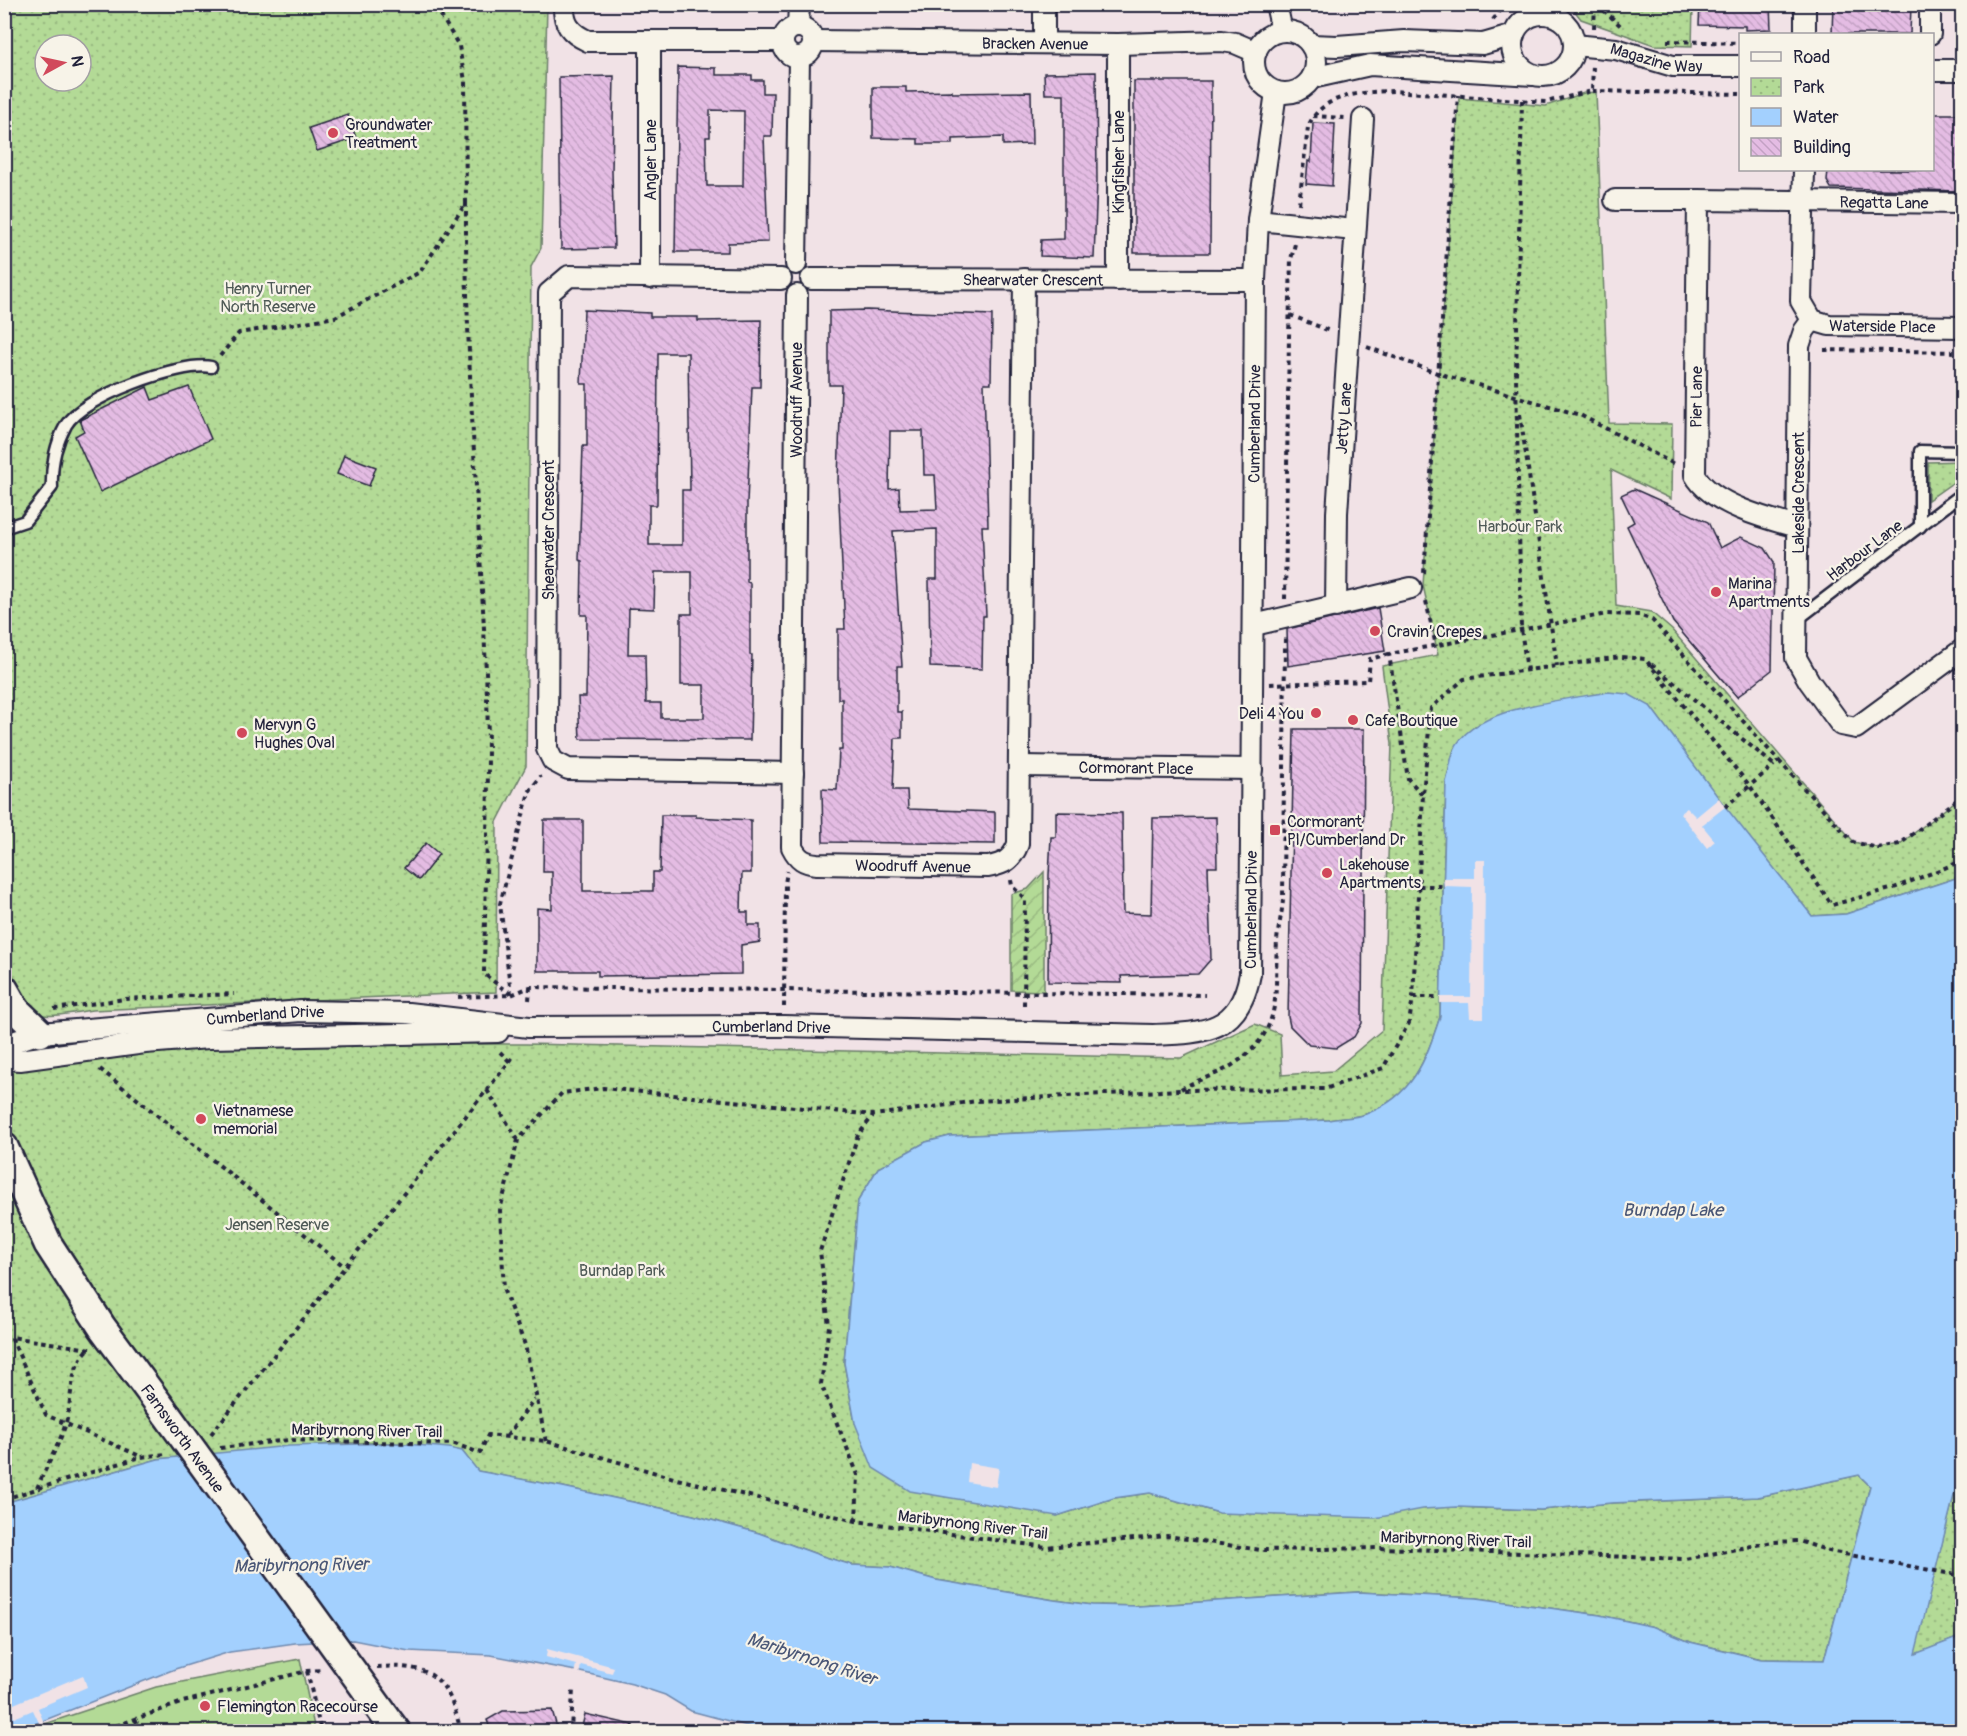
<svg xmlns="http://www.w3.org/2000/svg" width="1967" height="1736" viewBox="0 0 1967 1736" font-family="Pangolin,sans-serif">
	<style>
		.grass { fill: #b3da96; stroke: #6a7e68; stroke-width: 1.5 }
		.park { fill: url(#park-dots); stroke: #6a7e68; stroke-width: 1.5; fill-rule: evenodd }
		.garden { fill: url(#garden-furrows); stroke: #6a7e68; stroke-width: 1.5 }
		.water { fill: #a3d0fe; stroke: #6f8ab0; stroke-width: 1.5 }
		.pier { fill: #f1e2e6 }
		.building { fill: url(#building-back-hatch); stroke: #22223b; stroke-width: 1.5; fill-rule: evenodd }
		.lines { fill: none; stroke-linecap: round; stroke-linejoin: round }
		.lane-casing { stroke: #22223b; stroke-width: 15 }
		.street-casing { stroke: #22223b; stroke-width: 24 }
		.secondary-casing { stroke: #22223b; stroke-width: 32 }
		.path { stroke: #22223b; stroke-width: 4; stroke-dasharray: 4.5 4.5; stroke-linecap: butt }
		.lane { stroke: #f7f3e8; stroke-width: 10 }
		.street { stroke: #f7f3e8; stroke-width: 20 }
		.secondary { stroke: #f7f3e8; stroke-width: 27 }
		.secondary-bridge-casing { stroke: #22223b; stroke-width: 32; stroke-linecap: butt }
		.secondary-bridge { stroke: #f7f3e8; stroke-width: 27 }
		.poi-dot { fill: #d1495b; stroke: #f7f3e8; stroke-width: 2 }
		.labels { text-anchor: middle; stroke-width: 4.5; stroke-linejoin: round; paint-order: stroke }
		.street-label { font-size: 16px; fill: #22223b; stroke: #f7f3e8 }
		.poi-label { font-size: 16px; fill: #22223b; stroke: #f7f3e8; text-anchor: start }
		.park-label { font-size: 16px; fill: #4e5956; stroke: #f7f3e8 }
		.water-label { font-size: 18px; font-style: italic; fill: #495676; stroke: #f7f3e8 }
	</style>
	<defs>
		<pattern id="park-dots" width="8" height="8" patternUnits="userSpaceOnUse" patternTransform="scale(1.5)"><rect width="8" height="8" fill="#b3da96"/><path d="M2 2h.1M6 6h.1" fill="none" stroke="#9abb82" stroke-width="1.8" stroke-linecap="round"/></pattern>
		<pattern id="garden-furrows" width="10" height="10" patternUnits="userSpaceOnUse" patternTransform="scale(1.5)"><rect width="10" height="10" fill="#b3da96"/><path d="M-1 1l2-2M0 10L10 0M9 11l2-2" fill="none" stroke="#9abb82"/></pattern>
		<pattern id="building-back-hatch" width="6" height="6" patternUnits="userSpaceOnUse" patternTransform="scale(1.5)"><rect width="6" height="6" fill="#e4bce3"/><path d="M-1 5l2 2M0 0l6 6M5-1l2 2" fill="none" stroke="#c3a1c4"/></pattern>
	</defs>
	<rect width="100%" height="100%" fill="#f1e2e6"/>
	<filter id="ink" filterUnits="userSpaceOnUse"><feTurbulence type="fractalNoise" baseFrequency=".0167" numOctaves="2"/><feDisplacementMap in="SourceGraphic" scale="12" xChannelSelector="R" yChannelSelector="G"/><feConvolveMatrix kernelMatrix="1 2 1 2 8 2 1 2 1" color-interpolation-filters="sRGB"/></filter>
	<g filter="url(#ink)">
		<!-- grass -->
		<polygon class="grass" points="300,1659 315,1731 30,1731 45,1724 156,1687"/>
		<!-- park -->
		<g class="park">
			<path d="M5,5H547L541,248L531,267L526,766L497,822L496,992L92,1010C36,1018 34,1025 5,972ZM45,45H81V81H45Z"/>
			<polygon points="1570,5 1693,5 1692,46 1654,45 1581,19"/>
			<path d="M1596,92L1609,423L1672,424L1671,499L1611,470L1616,606L1651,612L1672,630L1854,842L1878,848L1900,844L1962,796V876L1846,914L1812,916L1727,810L1650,706L1475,726L1454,749L1446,782L1440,1017C1425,1062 1413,1096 1366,1114C1355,1118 1340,1118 1329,1120L950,1136L926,1142L878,1168L858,1201L844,1363L855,1423L1057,1516L1114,1498L1150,1493L1219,1513L1457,1507L1541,1510L1611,1503L1758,1497L1859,1475L1870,1486L1824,1660L1762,1659L1690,1642L1654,1627L1600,1615L1477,1598L1358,1592L1139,1606L1092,1605L1054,1600L936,1580L890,1567L852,1565L822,1556L759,1533L693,1515L563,1487L477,1471L462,1451L395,1443H343L158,1459L5,1503L4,1075L17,1069L210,1043L526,1044L1181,1058L1255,1024L1280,1034L1282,1075L1333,1071L1382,1030L1392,744L1382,666L1438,655L1423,585L1459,98L1546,106L1584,93Z"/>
			<polygon points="1962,461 1962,476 1928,500 1928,462"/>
			<polygon points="1962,1463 1962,1636 1914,1655"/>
		</g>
		<!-- garden -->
		<polygon class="garden" points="1044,872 1044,991 1011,990 1011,894 1028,889"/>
		<!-- water -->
		<path class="water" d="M1608,692L1628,694L1650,706L1724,805L1812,916L1846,914L1962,876V1463L1915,1654L1962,1636V1731L770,1732L691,1711L665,1695L632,1684L576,1671L491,1655L409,1651L353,1640L295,1643L230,1652L175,1669L17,1731H5L4,1503L158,1459L289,1446L395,1443L449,1448L462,1451L478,1471L563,1487L693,1515L759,1533L822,1556L852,1565L890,1567L936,1580L1054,1600L1092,1605L1139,1606L1358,1592L1477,1598L1600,1615L1654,1627L1690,1642L1761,1659L1824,1660L1870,1486L1859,1475L1758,1497L1611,1503L1541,1510L1457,1507L1423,1509L1375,1518L1219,1513L1150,1493L1114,1498L1057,1516L910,1491L873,1468L855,1423L844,1363L858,1201L878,1168L926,1142L950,1136L1329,1120C1340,1118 1355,1118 1366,1114C1413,1096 1425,1062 1440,1017L1446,782C1449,772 1450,760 1454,750C1472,706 1567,700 1608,692Z"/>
		<!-- pier -->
		<g class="pier">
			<polygon points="1719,798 1725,807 1702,825 1715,841 1707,848 1680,813 1687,808 1696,817"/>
			<polygon points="1475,860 1485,860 1484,1018 1470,1018 1469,1003 1440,1003 1440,997 1471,997 1472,887 1444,886 1443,878 1475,878"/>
			<polygon points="969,1463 999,1468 996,1487 967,1482"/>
			<polygon points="547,1649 614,1667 612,1673 581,1665 579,1675 574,1674 576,1665 546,1657"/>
			<polygon points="83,1675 87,1687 38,1708 44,1723 40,1725 33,1710 14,1718 9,1706"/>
		</g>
		<!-- building -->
		<g class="building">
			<polygon points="1700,4 1770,4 1771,29 1745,30 1745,26 1699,25"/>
			<polygon points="1833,4 1911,4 1910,34 1832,34"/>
			<path d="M678,67L716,68V75H752V80H763V93H773L772,136H764L768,242L728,243V252H675ZM710,110L744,111L743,186H707L706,137H710Z"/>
			<polygon points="1096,72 1097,180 1094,258 1040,256 1041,240 1064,239 1064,94 1045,94 1044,73"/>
			<polygon points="614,76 612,171 614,248 561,249 559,77"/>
			<polygon points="1134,81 1211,81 1210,253 1134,253"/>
			<polygon points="873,87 906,87 906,92 952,91 952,93 1031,92 1032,144 1003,145 1003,137 953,139 953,144 918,144 918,139 873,138"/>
			<polygon points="1933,114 1962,114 1962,191 1831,188 1827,181 1828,170 1932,170"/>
			<polygon points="348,115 356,138 317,151 309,128"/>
			<polygon points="1313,123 1335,124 1332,186 1306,184 1308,161 1311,162"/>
			<path d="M584,310L650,313V317H698V321L761,320L760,387H752L747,503V582L750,583V655H752L750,740L580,739L578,697H586L587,615H581L582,561L579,560L583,446H587V384H581ZM658,353H688L690,490H682V545H649V505H657ZM655,572H692V614H681V685H704V718H661V703H646L645,654H628L629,608L654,609Z"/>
			<path d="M867,310L992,315L991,383H984L988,526H982L986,616H983L982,669L930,667L929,579H937V529L893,531L902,666H897V712H902V738H895L893,790H907L908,809L995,812V844L823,842L822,789L837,790L839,750H842V699H838V629H845L838,481L841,385H829V311ZM890,431H923L924,475H935L937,509L900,510L899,488L889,489Z"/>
			<polygon points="147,387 152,400 189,387 211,439 100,492 75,436 84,431 80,420"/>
			<polygon points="344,455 376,467 369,486 337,474"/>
			<polygon points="1634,489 1708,522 1720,548 1741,537 1765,548 1774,562 1772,670 1737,697 1673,622 1627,526 1634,522 1621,495"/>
			<polygon points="1378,608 1385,651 1288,666 1287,629"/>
			<polygon points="1294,729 1364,729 1362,1023 1354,1037 1336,1048 1309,1045 1290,1026 1288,1017"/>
			<polygon points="1056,812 1122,813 1123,913 1151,914 1153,818 1216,817 1217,867 1208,867 1211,959 1198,974 1121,976 1122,983 1048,982 1049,875 1051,837 1056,837"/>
			<polygon points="661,815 696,815 696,817 751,820 751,873 742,873 741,912 748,912 748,925 760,925 760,942 741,945 741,974 598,976 598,971 537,971 537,908 552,909 552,872 543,872 544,820 583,820 583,891 653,891 653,872 660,872"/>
			<polygon points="426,843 439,854 419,880 404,868"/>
			<polygon points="552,1710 558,1731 491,1731 487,1720 503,1711"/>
			<polygon points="585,1714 633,1725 632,1731 581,1731"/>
		</g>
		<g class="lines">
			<!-- lane casing -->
			<g class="lane-casing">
				<g id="lane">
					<polyline points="1920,527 1920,451 1962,452"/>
					<path d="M4,528L25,521L52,487C51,466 56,443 66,425C82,397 181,361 211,367"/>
					<polyline points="1798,619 1962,494"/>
				</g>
			</g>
			<!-- street casing -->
			<g class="street-casing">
				<g id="street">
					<path d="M564,4C563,24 570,33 588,41H783"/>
					<polyline points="1276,4 1282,31"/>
					<circle cx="1543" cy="45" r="31"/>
					<polyline points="798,27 799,4"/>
					<circle cx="798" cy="42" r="15"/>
					<circle cx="1285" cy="62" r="31"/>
					<polyline points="1805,34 1805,4"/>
					<polyline points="1930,34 1930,4"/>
					<path id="s1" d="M813,41L1118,44L1222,41L1235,43L1256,52"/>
					<polyline points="650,42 650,278"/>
					<polyline points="1044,43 1044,4"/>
					<polyline points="1118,44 1118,280"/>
					<polyline points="1311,45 1337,46 1404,41 1483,44 1514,35"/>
					<path id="s2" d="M1574,45L1616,49L1673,66H1740"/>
					<polyline points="1932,70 1962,70"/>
					<polyline points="1312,78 1370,65 1533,75"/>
					<path id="s3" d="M1804,170L1801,301L1812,320L1829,325L1962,327"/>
					<polyline points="1615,200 1698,200"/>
					<polyline points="1258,220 1354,230"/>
					<polyline points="796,264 799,57"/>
					<polyline points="781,279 569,276 549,293 547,749 553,761 568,769 793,773"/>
					<path id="s4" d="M811,279L1255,280"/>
					<path id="s5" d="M797,295L792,847C798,859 804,863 817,864L988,867C1004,864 1012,860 1018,844L1024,279"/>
					<polyline points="1812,320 1804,331 1799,346 1796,658 1809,681 1841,725 1856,728 1962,650"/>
					<path id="s6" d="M1797,527C1767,519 1711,504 1695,475L1698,200L1962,203"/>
					<path id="s7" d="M1336,607L1337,513L1363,119"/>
					<polyline points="1254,625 1411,588"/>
					<path id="s8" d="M1020,766L1252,769"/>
					<path id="s9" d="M4,1045L40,1033L301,1011L408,1013L529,1027L784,1026L1153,1035C1204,1033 1239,1033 1250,974L1255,280L1258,220L1276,92"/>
					<polyline points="4,1059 20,1060 145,1043 209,1038 498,1032"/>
				</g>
			</g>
			<!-- secondary casing -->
			<g class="secondary-casing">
				<g id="secondary">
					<polyline points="4,989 16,1010 40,1033"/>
					<polyline points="4,1147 48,1244 102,1327 167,1415"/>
					<polyline points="385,1716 397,1732"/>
				</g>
			</g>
			<!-- path -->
			<g class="path">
				<polyline points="1597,4 1623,28"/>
				<polyline points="1493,20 1505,4"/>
				<polyline points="1594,28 1595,4"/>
				<polyline points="1667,41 1740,43"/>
				<polyline points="1592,91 1740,94"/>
				<polyline points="1522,100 1516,375 1521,629 1527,670"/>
				<polyline points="1313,116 1345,118"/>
				<path d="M466,203C465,368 481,532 487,697C490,789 485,882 484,974L510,994"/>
				<path d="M1299,204L1308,127C1321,94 1361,92 1393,91L1546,102L1592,91L1593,65"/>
				<polyline points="1290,315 1330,331"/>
				<polyline points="1367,347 1437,373 1580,415 1676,465"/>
				<polyline points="1824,350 1962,352"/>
				<polyline points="220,356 239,333 335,317 420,272 466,203 465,81 459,46 434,4"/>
				<polyline points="1520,414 1557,666"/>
				<polyline points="1424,573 1458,95"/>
				<polyline points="1285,599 1289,337 1291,259 1295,244"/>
				<polyline points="1426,601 1436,646"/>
				<polyline points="1270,684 1368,681 1370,659 1389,654"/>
				<polyline points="1779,761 1853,842 1878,848 1900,844 1962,796"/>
				<polyline points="1422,794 1408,779 1389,654 1607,614 1639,615 1652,620 1779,761 1774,765 1651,664"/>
				<polyline points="1725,807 1774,765"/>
				<polyline points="1011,880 1012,886 1025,899 1024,1006"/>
				<polyline points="1419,886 1444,886"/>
				<polyline points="511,994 500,904 529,792 541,776"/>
				<polyline points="458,997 511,995 530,987 1205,995"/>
				<polyline points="1413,997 1440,997"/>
				<polyline points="529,1000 530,987"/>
				<polyline points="784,1007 785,884 787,871"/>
				<polyline points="54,1009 125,999 234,994"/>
				<polyline points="500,1052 510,1062"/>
				<polyline points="100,1069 345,1267"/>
				<path d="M1181,1089C1198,1079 1218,1075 1234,1064C1285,1030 1274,993 1277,941C1278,928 1282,914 1283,900L1285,637"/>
				<polyline points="487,1090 518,1140"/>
				<polyline points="4,1336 11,1337"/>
				<polyline points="90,1349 11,1337 46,1415 140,1456"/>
				<polyline points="211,1434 514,1056"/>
				<polyline points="507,1436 534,1399"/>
				<polyline points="546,1441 525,1345 504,1291 500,1210 518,1140 562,1093 603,1088 874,1115 977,1101 1179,1090 1325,1089 1383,1068 1409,1023 1413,997 1423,794 1431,708 1464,679 1621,657 1645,659 1750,786 1832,905 1894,888 1962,861"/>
				<polyline points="220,1448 288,1440 455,1444 480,1453 488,1435 546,1441 677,1479 856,1521 1046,1547 1167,1536 1261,1550 1381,1548 1685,1559 1773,1542 1799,1541 1829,1551 1962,1576"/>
				<path d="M37,1488C46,1467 59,1445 66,1423C73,1398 68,1368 89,1349"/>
				<polyline points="4,1499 141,1457 165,1454"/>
				<polyline points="856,1521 858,1475 821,1384 829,1326 820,1251 858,1135 873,1116"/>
				<path d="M377,1667C434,1664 448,1678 461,1732"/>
				<polyline points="307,1671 321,1732"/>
				<polyline points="135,1719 142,1732"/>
				<polyline points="99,1732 183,1702 307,1671 322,1670"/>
				<polyline points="571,1732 573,1688"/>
			</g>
			<!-- lane -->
			<use href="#lane" class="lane"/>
			<!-- street -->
			<use href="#street" class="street"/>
			<!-- secondary -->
			<use href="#secondary" class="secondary"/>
			<!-- secondary-bridge casing -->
			<g class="secondary-bridge-casing">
				<polyline id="secondary-bridge" points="167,1415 385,1716"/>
			</g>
			<!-- secondary-bridge -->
			<use href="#secondary-bridge" class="secondary-bridge"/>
		</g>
	</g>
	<!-- markers -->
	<g class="poi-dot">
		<circle cx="333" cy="133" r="6"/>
		<circle cx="1716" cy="592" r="6"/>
		<circle cx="1375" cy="631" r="6"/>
		<circle cx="1316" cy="713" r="6"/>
		<circle cx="1353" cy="720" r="6"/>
		<circle cx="242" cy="733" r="6"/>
		<rect x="1269" y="824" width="12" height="12" rx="3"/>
		<circle cx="1327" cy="873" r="6"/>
		<circle cx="201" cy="1119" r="6"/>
		<circle cx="205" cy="1706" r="6"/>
	</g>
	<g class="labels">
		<!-- street labels -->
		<g class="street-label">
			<text dy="6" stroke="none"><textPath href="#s1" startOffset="222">Bracken Avenue</textPath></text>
			<text dy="6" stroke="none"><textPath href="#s2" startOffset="84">Magazine Way</textPath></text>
			<text transform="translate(650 160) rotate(-90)" y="6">Angler Lane</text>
			<text transform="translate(1118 162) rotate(-90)" y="6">Kingfisher Lane</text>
			<text dy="6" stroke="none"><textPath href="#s6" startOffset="578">Regatta Lane</textPath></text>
			<text dy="6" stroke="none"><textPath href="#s4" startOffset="222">Shearwater Crescent</textPath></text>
			<text dy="6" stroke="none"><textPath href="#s3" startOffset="224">Waterside Place</textPath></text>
			<text dy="6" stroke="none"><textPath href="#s6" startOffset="195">Pier Lane</textPath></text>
			<text transform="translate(796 400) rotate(-90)" y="6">Woodruff Avenue</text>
			<text dy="6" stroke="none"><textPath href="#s7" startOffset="189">Jetty Lane</textPath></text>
			<text dy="6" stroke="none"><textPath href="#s9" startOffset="1832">Cumberland Drive</textPath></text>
			<text transform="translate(1798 493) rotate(-90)" y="6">Lakeside Crescent</text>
			<text transform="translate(548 530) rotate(-90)" y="6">Shearwater Crescent</text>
			<text transform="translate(1864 550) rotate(-37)" y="6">Harbour Lane</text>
			<text dy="6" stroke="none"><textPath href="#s8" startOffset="116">Cormorant Place</textPath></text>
			<text dy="6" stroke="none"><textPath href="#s5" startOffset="680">Woodruff Avenue</textPath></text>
			<text dy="6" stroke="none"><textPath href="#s9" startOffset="1346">Cumberland Drive</textPath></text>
			<text dy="6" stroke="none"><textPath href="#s9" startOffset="264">Cumberland Drive</textPath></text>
			<text dy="6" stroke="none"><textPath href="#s9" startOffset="771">Cumberland Drive</textPath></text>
			<text transform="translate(367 1430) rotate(1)" y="6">Maribyrnong River Trail</text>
			<text transform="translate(183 1438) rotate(54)" y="6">Farnsworth Avenue</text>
			<text transform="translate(973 1524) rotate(7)" y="6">Maribyrnong River Trail</text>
			<text transform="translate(1456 1539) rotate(2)" y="6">Maribyrnong River Trail</text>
		</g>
		<!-- poi labels -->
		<g class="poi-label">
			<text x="345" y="130">Groundwater<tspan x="345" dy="18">Treatment</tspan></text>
			<text x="1728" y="589">Marina<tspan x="1728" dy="18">Apartments</tspan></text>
			<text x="1387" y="637">Cravin’ Crepes</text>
			<text x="1304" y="719" text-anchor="end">Deli 4 You</text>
			<text x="1365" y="726">Cafe Boutique</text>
			<text x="254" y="730">Mervyn G<tspan x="254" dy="18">Hughes Oval</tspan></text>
			<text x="1287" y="827">Cormorant<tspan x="1287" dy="18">Pl/Cumberland Dr</tspan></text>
			<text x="1339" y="870">Lakehouse<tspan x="1339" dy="18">Apartments</tspan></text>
			<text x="213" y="1116">Vietnamese<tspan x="213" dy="18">memorial</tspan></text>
			<text x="217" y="1712">Flemington Racecourse</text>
		</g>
		<!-- park labels -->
		<g class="park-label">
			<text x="268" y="294">Henry Turner<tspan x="268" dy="18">North Reserve</tspan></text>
			<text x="1520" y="532">Harbour Park</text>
			<text x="277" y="1230">Jensen Reserve</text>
			<text x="622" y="1276">Burndap Park</text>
		</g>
		<!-- water labels -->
		<g class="water-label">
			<text x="1673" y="1216">Burndap Lake</text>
			<text transform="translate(301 1565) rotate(-1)" y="6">Maribyrnong River</text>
			<text transform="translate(812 1659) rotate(18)" y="6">Maribyrnong River</text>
		</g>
	</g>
	<!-- margin -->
	<rect width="1967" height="1736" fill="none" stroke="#f7f3e8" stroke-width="24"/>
	<rect x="12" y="12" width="1943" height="1712" fill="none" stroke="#22223b" stroke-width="2" filter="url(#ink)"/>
	<!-- legend -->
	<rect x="1739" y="33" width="195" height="138" fill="#f7f3e8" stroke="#a29fa3" stroke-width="1.5"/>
	<rect x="1751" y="52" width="30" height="9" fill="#f7f3e8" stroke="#a29fa3" stroke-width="1.5"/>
	<text x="1793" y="63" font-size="18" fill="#22223b">Road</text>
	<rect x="1751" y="78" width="30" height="18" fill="url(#park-dots)" stroke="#a29fa3" stroke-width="1.5"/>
	<text x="1793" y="93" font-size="18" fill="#22223b">Park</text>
	<rect x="1751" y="108" width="30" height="18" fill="#a3d0fe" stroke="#a29fa3" stroke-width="1.5"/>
	<text x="1793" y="123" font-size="18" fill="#22223b">Water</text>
	<rect x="1751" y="138" width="30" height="18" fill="url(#building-back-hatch)" stroke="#a29fa3" stroke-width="1.5"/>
	<text x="1793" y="153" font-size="18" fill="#22223b">Building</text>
	<!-- north arrow -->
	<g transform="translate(63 63) rotate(82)"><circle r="28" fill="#f7f3e8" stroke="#a29fa3" stroke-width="1.5"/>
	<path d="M0-4.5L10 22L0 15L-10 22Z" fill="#d1495b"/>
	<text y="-9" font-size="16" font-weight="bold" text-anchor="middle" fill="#22223b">N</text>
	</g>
</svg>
